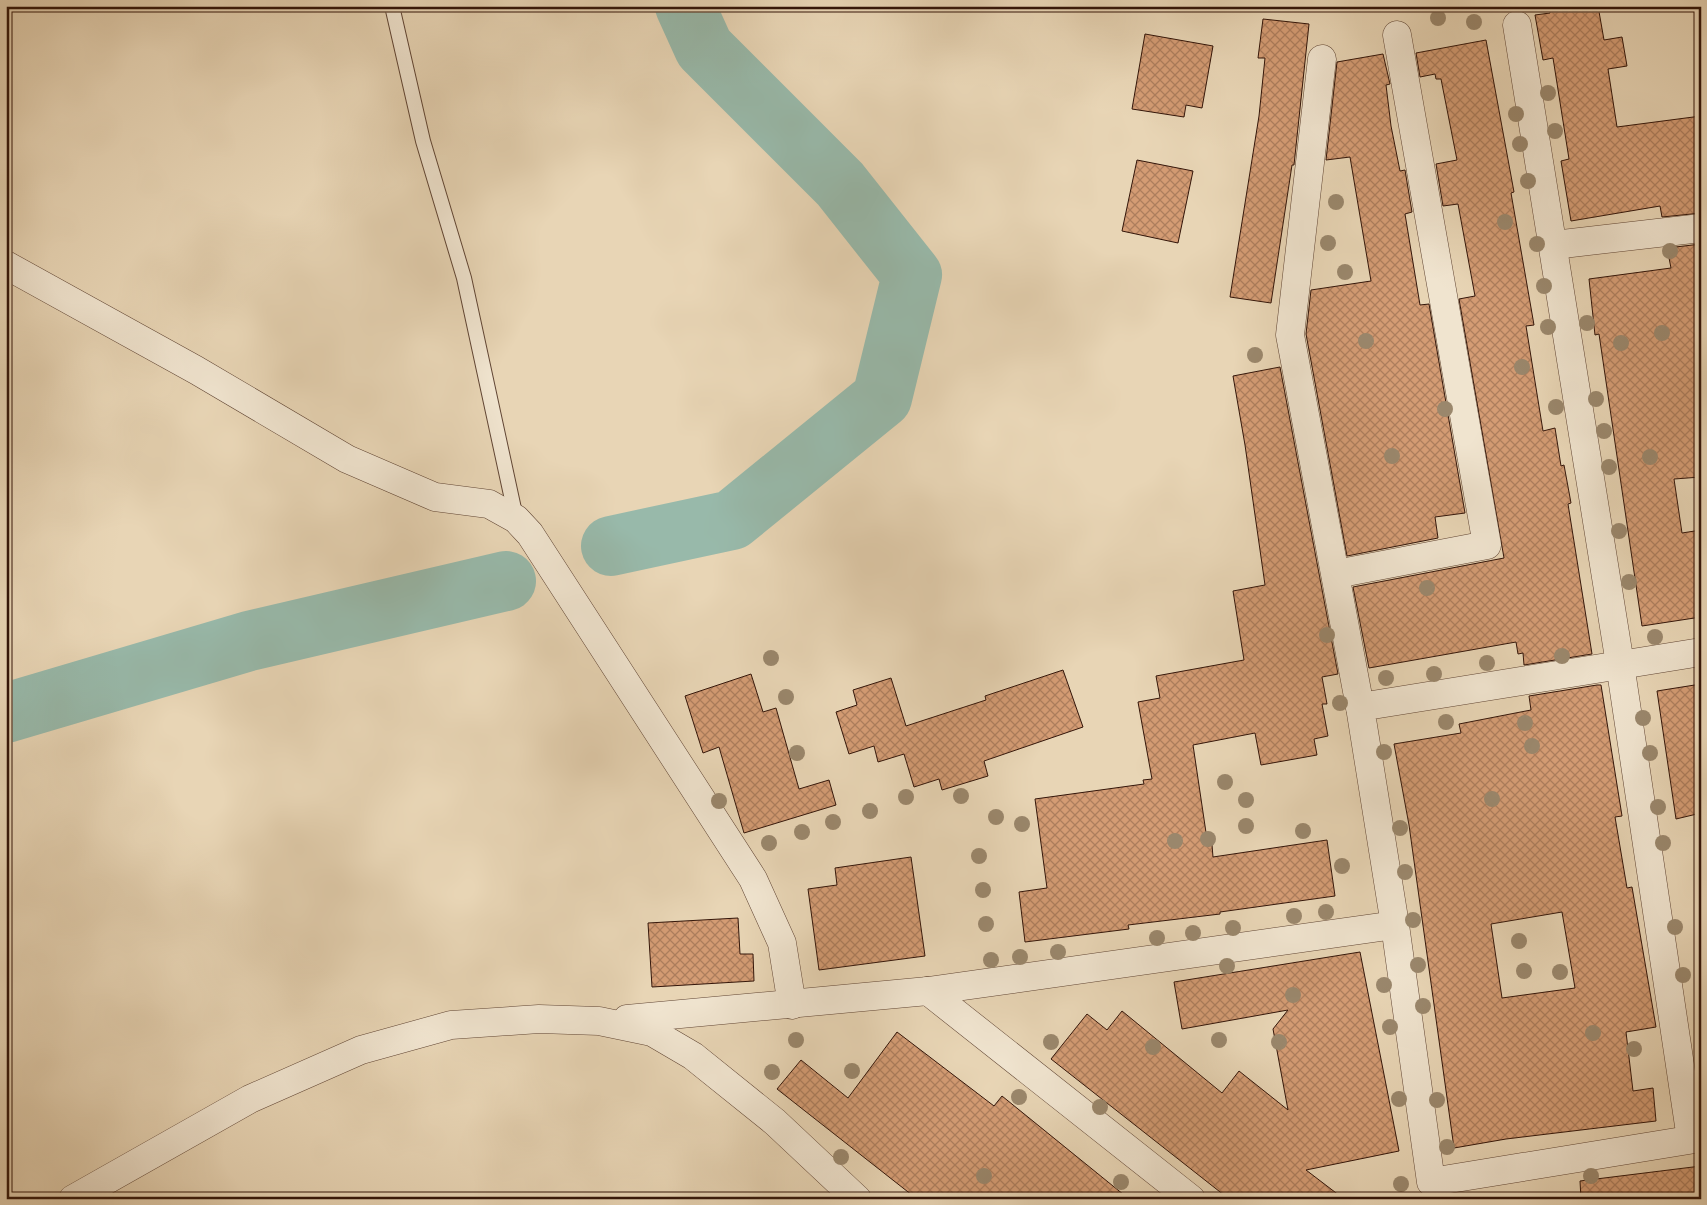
<svg xmlns="http://www.w3.org/2000/svg" width="1707" height="1205" viewBox="0 0 1707 1205" font-family="Alegreya,serif">
	<style>
		.lines { fill: none; stroke-linecap: round; stroke-linejoin: round }
		.river { stroke: #98b9aa; stroke-width: 60 }
		.building { fill: url(#building-cross-hatch); stroke: #331509; fill-rule: evenodd }
		.service-casing { stroke: #604534; stroke-width: 16 }
		.minor-casing { stroke: #604534; stroke-width: 29 }
		.tertiary-casing { stroke: #604534; stroke-width: 29 }
		.service { stroke: #f0e4cf; stroke-width: 14 }
		.minor { stroke: #f0e4cf; stroke-width: 28 }
		.tertiary { stroke: #f0e4cf; stroke-width: 28 }
		.tree { fill: #9a876c }
	</style>
	<defs>
		<pattern id="building-cross-hatch" width="8" height="8" patternUnits="userSpaceOnUse" patternTransform="scale(1.25)"><rect width="8" height="8" fill="#d49c74"/><path d="M0 0l8 8M0 8l8-8" fill="none" stroke="#ad7e5d"/></pattern>
	</defs>
	<rect width="100%" height="100%" fill="#e8d5b5"/>
	<filter id="stains"><feTurbulence type="fractalNoise" baseFrequency=".004" numOctaves="4"/><feColorMatrix values="0 0 0 0 .2 0 0 0 0 .09 0 0 0 0 .02 0 0 0 .5 -.17"/></filter>
	<radialGradient id="worn" r=".72"><stop offset=".6" stop-color="#630" stop-opacity="0"/><stop offset="1" stop-color="#630" stop-opacity=".3"/></radialGradient>
	<g class="lines">
		<!-- river -->
		<g class="river">
			<polyline points="611,546 732,520 882,398 912,275 840,184 704,48 685,6"/>
			<polyline points="6,713 249,641 506,581"/>
		</g>
	</g>
	<!-- building -->
	<g class="building">
		<polygon points="1549,6 1598,6 1604,40 1622,37 1627,66 1608,69 1617,127 1701,116 1701,213 1662,217 1660,206 1571,221 1561,161 1569,159 1553,58 1543,60 1535,15 1550,13"/>
		<polygon points="1263,19 1309,24 1294,165 1292,165 1271,303 1230,297 1259,116 1265,58 1258,58"/>
		<polygon points="1145,34 1213,46 1202,108 1186,105 1184,117 1132,109"/>
		<polygon points="1486,40 1514,192 1511,193 1534,325 1526,326 1543,431 1555,428 1561,466 1564,465 1571,503 1568,504 1592,654 1524,665 1523,653 1518,654 1516,642 1369,668 1353,587 1504,558 1459,299 1475,296 1458,204 1443,206 1436,164 1457,160 1441,79 1436,79 1435,74 1420,77 1416,53"/>
		<polygon points="1383,54 1390,84 1386,85 1391,126 1400,171 1405,170 1412,212 1405,214 1420,305 1429,304 1465,513 1435,517 1438,538 1347,556 1306,334 1311,290 1371,281 1350,157 1326,160 1337,62"/>
		<polygon points="1137,160 1193,171 1178,243 1122,231"/>
		<polygon points="1701,244 1701,477 1674,479 1682,533 1701,530 1701,617 1642,626 1599,334 1595,335 1589,279 1671,268 1667,248"/>
		<polygon points="1280,367 1338,674 1322,677 1327,704 1322,704 1328,736 1314,739 1317,755 1261,765 1255,733 1193,745 1208,846 1212,845 1213,857 1327,840 1335,896 1220,912 1220,914 1128,925 1129,929 1025,942 1019,892 1047,888 1035,799 1144,784 1143,780 1152,779 1138,702 1160,698 1156,676 1244,660 1233,591 1265,585 1245,445 1233,376"/>
		<polygon points="1063,670 1083,727 984,761 988,776 942,790 939,779 914,787 904,754 878,762 874,746 849,754 836,712 857,705 853,690 891,678 906,726 986,700 985,696"/>
		<polygon points="751,674 763,712 776,708 799,789 829,780 836,805 744,833 719,747 703,753 685,696"/>
		<polygon points="1701,684 1701,813 1676,819 1657,691"/>
		<path d="M1597,685H1601L1622,816L1615,817L1627,888L1632,887L1656,1027L1626,1032L1633,1091L1653,1088L1656,1121L1506,1139L1454,1148L1409,825L1394,744L1461,733L1459,724L1531,710L1529,696ZM1562,912L1575,988L1502,998L1491,924Z"/>
		<polygon points="911,857 925,956 819,970 808,889 837,885 835,868"/>
		<polygon points="738,918 740,954 753,954 754,981 652,987 648,923"/>
		<polygon points="1360,952 1399,1151 1306,1170 1344,1199 1229,1199 1051,1059 1087,1014 1107,1030 1122,1011 1222,1093 1239,1071 1288,1110 1273,1029 1288,1010 1182,1029 1174,982"/>
		<polygon points="897,1032 994,1106 1002,1096 1129,1199 917,1199 777,1089 801,1060 848,1098"/>
		<polygon points="1701,1166 1701,1199 1581,1199 1580,1181"/>
	</g>
	<g class="lines">
		<!-- service casing -->
		<g class="service-casing">
			<polyline id="service" points="392,6 423,141 464,278 516,518"/>
		</g>
		<!-- minor casing -->
		<g class="minor-casing">
			<g id="minor">
				<polyline points="1517,25 1620,664 1691,1139"/>
				<polyline points="1322,59 1290,335 1360,707"/>
				<polyline points="1554,245 1701,228"/>
				<polyline points="1336,574 1487,545 1397,35"/>
				<polyline points="1701,652 1360,707 1395,925 1431,1182 1701,1138"/>
				<polyline points="928,991 1191,1199"/>
				<polyline points="627,1019 928,991 1395,925"/>
				<polyline points="73,1199 250,1099 361,1050 451,1025 539,1019 599,1021 652,1032 693,1056 775,1122 857,1199"/>
			</g>
		</g>
		<!-- tertiary casing -->
		<g class="tertiary-casing">
			<polyline id="tertiary" points="6,265 196,370 347,459 435,497 489,504 516,519 530,534 753,879 782,943 792,1005"/>
		</g>
		<!-- service -->
		<use href="#service" class="service"/>
		<!-- minor -->
		<use href="#minor" class="minor"/>
		<!-- tertiary -->
		<use href="#tertiary" class="tertiary"/>
	</g>
	<!-- trees -->
	<g class="tree">
		<circle cx="1438" cy="18" r="8"/>
		<circle cx="1474" cy="22" r="8"/>
		<circle cx="1548" cy="93" r="8"/>
		<circle cx="1516" cy="114" r="8"/>
		<circle cx="1555" cy="131" r="8"/>
		<circle cx="1520" cy="144" r="8"/>
		<circle cx="1528" cy="181" r="8"/>
		<circle cx="1336" cy="202" r="8"/>
		<circle cx="1505" cy="222" r="8"/>
		<circle cx="1328" cy="243" r="8"/>
		<circle cx="1537" cy="244" r="8"/>
		<circle cx="1670" cy="251" r="8"/>
		<circle cx="1345" cy="272" r="8"/>
		<circle cx="1544" cy="286" r="8"/>
		<circle cx="1587" cy="323" r="8"/>
		<circle cx="1548" cy="327" r="8"/>
		<circle cx="1662" cy="333" r="8"/>
		<circle cx="1366" cy="341" r="8"/>
		<circle cx="1621" cy="343" r="8"/>
		<circle cx="1255" cy="355" r="8"/>
		<circle cx="1522" cy="367" r="8"/>
		<circle cx="1596" cy="399" r="8"/>
		<circle cx="1556" cy="407" r="8"/>
		<circle cx="1445" cy="409" r="8"/>
		<circle cx="1604" cy="431" r="8"/>
		<circle cx="1392" cy="456" r="8"/>
		<circle cx="1650" cy="457" r="8"/>
		<circle cx="1609" cy="467" r="8"/>
		<circle cx="1619" cy="531" r="8"/>
		<circle cx="1629" cy="582" r="8"/>
		<circle cx="1427" cy="588" r="8"/>
		<circle cx="1327" cy="635" r="8"/>
		<circle cx="1655" cy="637" r="8"/>
		<circle cx="1562" cy="656" r="8"/>
		<circle cx="771" cy="658" r="8"/>
		<circle cx="1487" cy="663" r="8"/>
		<circle cx="1434" cy="674" r="8"/>
		<circle cx="1386" cy="678" r="8"/>
		<circle cx="786" cy="697" r="8"/>
		<circle cx="1340" cy="703" r="8"/>
		<circle cx="1643" cy="718" r="8"/>
		<circle cx="1446" cy="722" r="8"/>
		<circle cx="1525" cy="723" r="8"/>
		<circle cx="1532" cy="746" r="8"/>
		<circle cx="1384" cy="752" r="8"/>
		<circle cx="797" cy="753" r="8"/>
		<circle cx="1650" cy="753" r="8"/>
		<circle cx="1225" cy="782" r="8"/>
		<circle cx="961" cy="796" r="8"/>
		<circle cx="906" cy="797" r="8"/>
		<circle cx="1492" cy="799" r="8"/>
		<circle cx="1246" cy="800" r="8"/>
		<circle cx="719" cy="801" r="8"/>
		<circle cx="1658" cy="807" r="8"/>
		<circle cx="870" cy="811" r="8"/>
		<circle cx="996" cy="817" r="8"/>
		<circle cx="833" cy="822" r="8"/>
		<circle cx="1022" cy="824" r="8"/>
		<circle cx="1246" cy="826" r="8"/>
		<circle cx="1400" cy="828" r="8"/>
		<circle cx="1303" cy="831" r="8"/>
		<circle cx="802" cy="832" r="8"/>
		<circle cx="1208" cy="839" r="8"/>
		<circle cx="1175" cy="841" r="8"/>
		<circle cx="769" cy="843" r="8"/>
		<circle cx="1663" cy="843" r="8"/>
		<circle cx="979" cy="856" r="8"/>
		<circle cx="1342" cy="866" r="8"/>
		<circle cx="1405" cy="872" r="8"/>
		<circle cx="983" cy="890" r="8"/>
		<circle cx="1326" cy="912" r="8"/>
		<circle cx="1294" cy="916" r="8"/>
		<circle cx="1413" cy="920" r="8"/>
		<circle cx="986" cy="924" r="8"/>
		<circle cx="1675" cy="927" r="8"/>
		<circle cx="1233" cy="928" r="8"/>
		<circle cx="1193" cy="933" r="8"/>
		<circle cx="1157" cy="938" r="8"/>
		<circle cx="1519" cy="941" r="8"/>
		<circle cx="1058" cy="952" r="8"/>
		<circle cx="1020" cy="957" r="8"/>
		<circle cx="991" cy="960" r="8"/>
		<circle cx="1418" cy="965" r="8"/>
		<circle cx="1227" cy="966" r="8"/>
		<circle cx="1524" cy="971" r="8"/>
		<circle cx="1560" cy="972" r="8"/>
		<circle cx="1683" cy="975" r="8"/>
		<circle cx="1384" cy="985" r="8"/>
		<circle cx="1293" cy="995" r="8"/>
		<circle cx="1423" cy="1006" r="8"/>
		<circle cx="1390" cy="1027" r="8"/>
		<circle cx="1593" cy="1033" r="8"/>
		<circle cx="796" cy="1040" r="8"/>
		<circle cx="1219" cy="1040" r="8"/>
		<circle cx="1051" cy="1042" r="8"/>
		<circle cx="1279" cy="1042" r="8"/>
		<circle cx="1153" cy="1047" r="8"/>
		<circle cx="1634" cy="1049" r="8"/>
		<circle cx="852" cy="1071" r="8"/>
		<circle cx="772" cy="1072" r="8"/>
		<circle cx="1019" cy="1097" r="8"/>
		<circle cx="1399" cy="1099" r="8"/>
		<circle cx="1437" cy="1100" r="8"/>
		<circle cx="1100" cy="1107" r="8"/>
		<circle cx="1447" cy="1147" r="8"/>
		<circle cx="841" cy="1157" r="8"/>
		<circle cx="984" cy="1176" r="8"/>
		<circle cx="1591" cy="1176" r="8"/>
		<circle cx="1121" cy="1182" r="8"/>
		<circle cx="1401" cy="1184" r="8"/>
	</g>
	<!-- margin -->
	<rect width="1707" height="1205" fill="none" stroke="#e8d5b5" stroke-width="25"/>
	<rect x="8" y="8" width="1692" height="1190" fill="none" stroke="#331509" stroke-width="2.5"/>
	<rect x="12" y="12" width="1682" height="1180" fill="none" stroke="#331509"/>
	<rect width="100%" height="100%" filter="url(#stains)"/>
	<rect width="100%" height="100%" fill="url(#worn)"/>
</svg>
